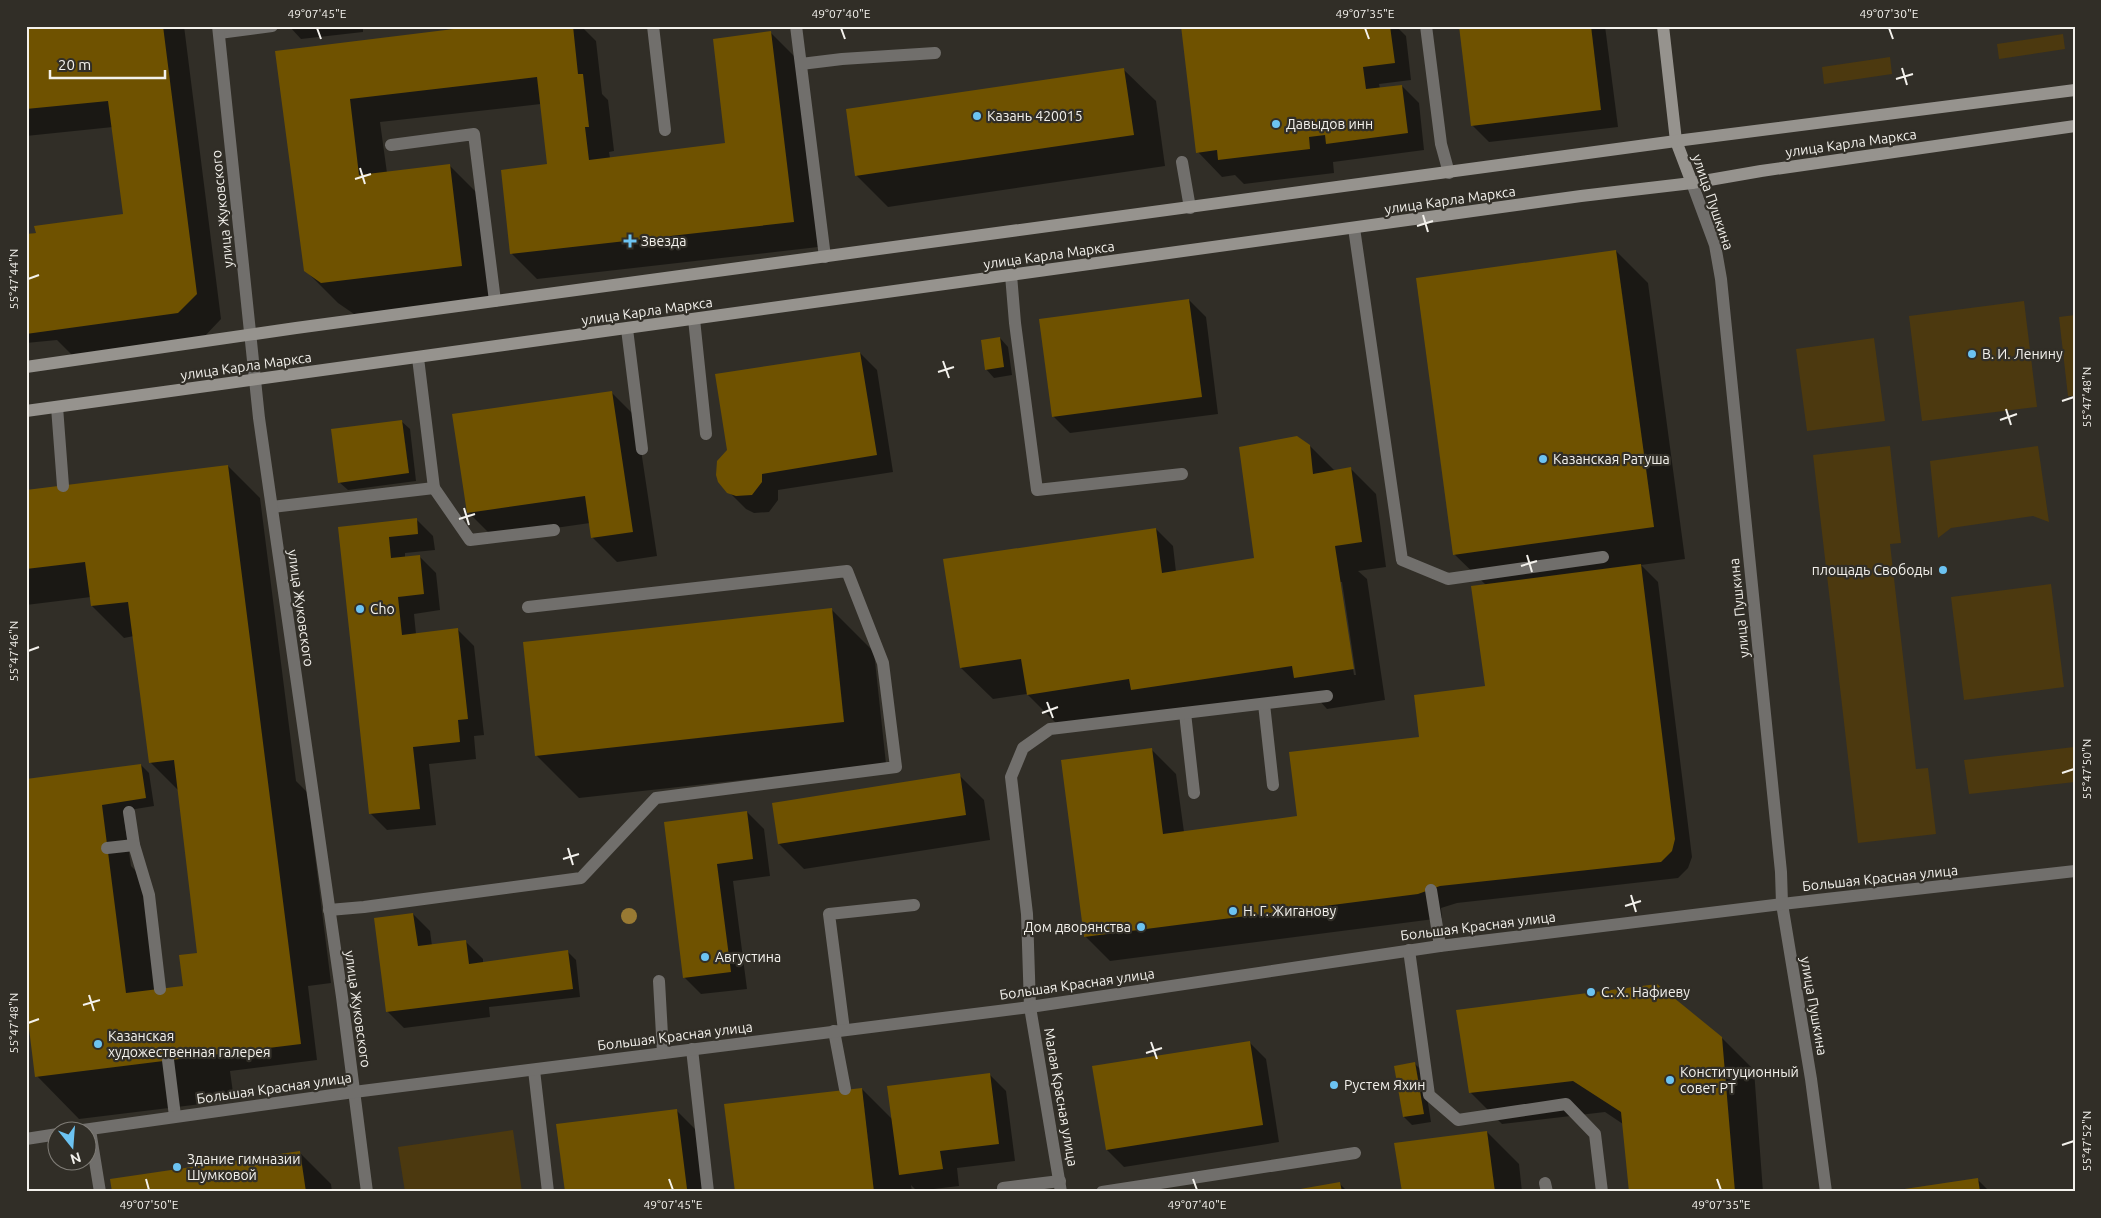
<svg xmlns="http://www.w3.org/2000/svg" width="2101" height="1218" viewBox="0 0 2101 1218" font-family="Ubuntu,sans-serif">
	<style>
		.green { fill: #4c390f }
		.shadow { fill: #0007; fill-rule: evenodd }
		.building { fill: #6f5200 }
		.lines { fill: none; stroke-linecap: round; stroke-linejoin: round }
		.service { stroke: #716f6c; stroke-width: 12 }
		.minor { stroke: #716f6c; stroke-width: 12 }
		.tertiary { stroke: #716f6c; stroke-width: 12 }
		.secondary { stroke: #96938e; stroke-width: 12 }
		.tree { fill: #997a33 }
		.ticks { fill: none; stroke: #f3f1ec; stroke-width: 2 }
		.poi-dot { fill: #6cc3f2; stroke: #312e27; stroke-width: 2 }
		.labels { text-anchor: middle; stroke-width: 4.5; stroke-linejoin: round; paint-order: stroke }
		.poi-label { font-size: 14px; fill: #f3f1ec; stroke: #312e27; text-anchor: start }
		.street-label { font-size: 14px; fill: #f3f1ec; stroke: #312e27 }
		.neatline { fill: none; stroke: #f3f1ec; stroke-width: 2 }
		.ticks-label { font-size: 12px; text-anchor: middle; fill: #f3f1ec }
	</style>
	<rect width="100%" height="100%" fill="#312e27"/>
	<!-- green -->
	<g class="green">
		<polygon points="2063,34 2065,49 1999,59 1997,44"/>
		<polygon points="1890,57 1892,74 1824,84 1822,67"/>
		<polygon points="2024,301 2037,407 1922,421 1909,316"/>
		<polygon points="2075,315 2075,396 2068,396 2059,317"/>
		<polygon points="1874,338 1885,421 1807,431 1796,349"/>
		<polygon points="1890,446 1901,543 1890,544 1916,769 1928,768 1936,834 1858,843 1813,455"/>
		<polygon points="2038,446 2049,522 2033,516 1951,528 1938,538 1930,461"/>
		<polygon points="2051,584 2064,687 1964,700 1951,597"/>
		<polygon points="2074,747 2075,782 1969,794 1964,760"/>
		<polygon points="513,1130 522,1192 405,1192 398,1147"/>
	</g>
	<!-- shadow -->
	<g class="shadow">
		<polygon points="26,26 184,26 221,319 203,338 73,356 57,340 26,343 26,235 125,215 113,127 26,136"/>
		<polygon points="289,26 363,26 363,32 301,39"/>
		<polygon points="486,26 581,26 596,41 602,94 608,100 614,151 609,152 610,158 727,144 771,33 796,58 818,247 537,279 512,254 502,171 548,165 541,104 380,122 387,173 449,165 481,197 493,298 354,314 338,303 306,271 277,52"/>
		<polygon points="1313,26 1396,26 1406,36 1411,80 1379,84 1380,89 1402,86 1419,103 1424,150 1333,162 1334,173 1244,184 1235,175 1222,177 1198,152"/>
		<polygon points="1460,26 1605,26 1618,127 1489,142 1472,125"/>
		<polygon points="1124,70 1156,101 1165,166 888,207 856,175"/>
		<polygon points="1616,251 1648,283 1685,559 1641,565 1658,582 1692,857 1688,868 1678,878 1457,903 1441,908 1442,918 1110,961 1085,936 1151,749 1176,774 1184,832 1298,817 1421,738 1486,688 1486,585 1454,554"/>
		<polygon points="1189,300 1206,317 1218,414 1070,433 1053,416"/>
		<polygon points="1000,338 1008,347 1012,375 994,378 986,369"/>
		<polygon points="860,353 877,370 893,472 778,490 778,500 769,512 754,513 746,509 723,486 728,450"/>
		<polygon points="611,392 636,417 657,556 617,562 592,537 590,523 493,537 468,512"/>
		<polygon points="401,421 410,429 416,481 348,490 339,482"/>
		<path d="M1310,446L1335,471L1351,469L1376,494L1386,567L1358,571L1367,579L1385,700L1327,709L1317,698L1060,727L1027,694L993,699L961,668L1156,529L1173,546L1176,572L1257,559ZM1339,582H1342L1356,675H1354Z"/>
		<polygon points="228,466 260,498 296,781 307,792 331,983 308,986 317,1060 230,1071 234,1100 79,1119 37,1076 26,780 141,765 149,773 154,806 123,811 131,866 148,883 162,990 185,990 199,954 179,791 150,762 134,636 124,638 92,606 91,597 26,605 26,491"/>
		<polygon points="416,519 433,536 435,550 405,553 405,557 419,556 436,573 440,610 414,614 416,634 457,629 474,646 484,735 474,736 476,759 429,764 436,825 387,830 370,813 340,528"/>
		<polygon points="831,609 874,652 886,764 579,798 536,755"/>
		<polygon points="959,775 984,800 990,840 804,869 779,844"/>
		<polygon points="747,812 764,829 770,876 733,881 747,989 701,994 684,977 665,823"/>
		<polygon points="413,914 430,931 432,946 466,942 483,959 483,963 567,951 576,960 580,997 489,1007 490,1017 404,1028 387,1011"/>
		<polygon points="1722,1038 1754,1070 1763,1192 1630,1192 1623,1124 1605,1112 1502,1124 1470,1092"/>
		<polygon points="1249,1042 1266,1059 1279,1142 1124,1167 1107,1150 1094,1067"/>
		<polygon points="1414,1063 1423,1072 1431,1122 1412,1125 1404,1117"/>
		<polygon points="989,1074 1006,1091 1015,1161 957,1168 959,1186 917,1191 911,1185 912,1192 736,1192 862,1089 893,1120"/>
		<polygon points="676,1110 701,1135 708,1192 566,1192"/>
		<polygon points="1487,1132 1519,1164 1522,1192 1403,1192"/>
		<polygon points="299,1152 331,1184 332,1192 113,1192"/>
		<polygon points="1978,1180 1990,1192 1900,1192"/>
		<polygon points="1339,1183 1348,1192 1290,1192"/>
	</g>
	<!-- building -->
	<g class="building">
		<polygon points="26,26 163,26 197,294 178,313 26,334 26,234 36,233 34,226 123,214 108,101 26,109"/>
		<polygon points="478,26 573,26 578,74 583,74 589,127 585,127 589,160 725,143 713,39 771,31 794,222 510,254 501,170 547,164 537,77 350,99 359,175 450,164 462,266 321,283 304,271 275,51"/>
		<polygon points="1181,26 1390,26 1395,63 1363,67 1366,89 1402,85 1408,133 1326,144 1325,135 1309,137 1310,149 1218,160 1217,150 1196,153"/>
		<polygon points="1459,26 1591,26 1601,110 1471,126"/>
		<polygon points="1124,68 1134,135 855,176 846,109"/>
		<polygon points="1616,250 1654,527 1453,555 1416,278"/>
		<polygon points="1189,299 1202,397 1052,417 1039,319"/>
		<polygon points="1000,337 1004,367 985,370 981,340"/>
		<polygon points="860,352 877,455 762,474 762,482 752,495 736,496 727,493 718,482 716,475 717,461 727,450 715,374"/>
		<polygon points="612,391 633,532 591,538 585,496 467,513 452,414"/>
		<polygon points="402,420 409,473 338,483 331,429"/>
		<polygon points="1297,436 1310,445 1313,474 1351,467 1362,542 1335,546 1354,669 1294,678 1292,666 1131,690 1129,679 1027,695 1021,659 960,668 943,559 1156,528 1162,573 1254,558 1239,447"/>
		<polygon points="228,465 301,1044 35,1077 26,1004 26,779 141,764 146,798 102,805 126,993 183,986 179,955 197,953 174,760 149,763 128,602 91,606 85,562 26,569 26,490"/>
		<polygon points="417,518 418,534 389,537 391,558 420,555 424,594 398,597 402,635 458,628 468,719 458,720 460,742 413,747 420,809 369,814 338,527"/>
		<polygon points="1641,564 1675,839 1672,851 1661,862 1440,886 1418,894 1084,937 1061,760 1152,748 1163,834 1297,816 1289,752 1419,737 1414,695 1485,686 1471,586"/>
		<polygon points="832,608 844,722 535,756 523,642"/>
		<polygon points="960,773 966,815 778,844 772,803"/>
		<polygon points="747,811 753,859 717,864 731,972 683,978 664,822"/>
		<polygon points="413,913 418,946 466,940 469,964 568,950 573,989 386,1012 374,918"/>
		<polygon points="1657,984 1722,1037 1735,1192 1629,1192 1621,1112 1573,1081 1469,1093 1456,1010"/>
		<polygon points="1250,1041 1263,1125 1106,1150 1092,1066"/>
		<polygon points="1415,1062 1424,1114 1403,1117 1394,1066"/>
		<polygon points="990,1073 999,1144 940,1151 943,1169 899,1175 887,1086"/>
		<polygon points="862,1088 874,1192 735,1192 724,1104"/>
		<polygon points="677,1109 687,1189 669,1192 565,1192 556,1124"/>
		<polygon points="1487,1131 1495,1192 1402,1192 1394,1143"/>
		<polygon points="300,1151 306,1192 112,1192 110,1179"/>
		<polygon points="1978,1178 1980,1192 1899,1192 1898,1190"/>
		<polygon points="1340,1182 1342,1192 1289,1192 1289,1191"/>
	</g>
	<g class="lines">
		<!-- service -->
		<g class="service">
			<polyline points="653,26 665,130"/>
			<polyline points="796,26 825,257"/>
			<polyline points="1426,26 1441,144 1449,173"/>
			<polyline points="219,33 272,26"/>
			<polyline points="801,64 842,59 935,53"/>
			<polyline points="391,145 474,134 495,301"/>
			<polyline points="1182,162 1190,208"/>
			<polyline points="1354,228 1402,560 1448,579 1603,557"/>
			<polyline points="1011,275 1015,323 1037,490 1182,474"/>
			<polyline points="694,319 706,434"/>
			<polyline points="627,329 642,449"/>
			<polyline points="57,407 63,486"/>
			<polyline points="434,488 470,540 554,530"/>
			<polyline points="272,507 434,488 418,358"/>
			<polyline points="1264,704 1273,785"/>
			<polyline points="1185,713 1194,793"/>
			<polyline points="129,812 134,845 149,895 160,989"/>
			<polyline points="107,848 134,845"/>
			<polyline points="1431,890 1440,946"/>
			<polyline points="329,910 364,907 581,878 656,798 896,767 883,663 847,571 528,607"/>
			<polyline points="1409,950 1429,1095 1458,1120 1566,1104 1595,1134 1602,1192"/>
			<polyline points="659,981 663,1053"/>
			<polyline points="1030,1007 1027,914 1011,777 1023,748 1050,729 1327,696"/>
			<polyline points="844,1030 829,914 914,905"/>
			<polyline points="834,1031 845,1089"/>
			<polyline points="692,1049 708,1192"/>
			<polyline points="168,1060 175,1116"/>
			<polyline points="534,1070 548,1192"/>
			<polyline points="90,1130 100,1192"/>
			<polyline points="1545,1183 1547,1192"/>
			<polyline points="1003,1188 1060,1181"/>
			<polyline points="1102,1192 1355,1153"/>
		</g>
		<!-- minor -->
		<g class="minor">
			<polyline points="1692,183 1715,245 1721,279 1781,872 1782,904 1811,1079 1826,1192"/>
			<polyline points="1030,1007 1061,1192"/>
		</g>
		<!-- tertiary -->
		<g class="tertiary">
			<polyline points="218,26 259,418 342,997 367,1192"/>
			<polyline points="83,1130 354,1092 1030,1007 1440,946 1782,904 2075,871"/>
			<polyline points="26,1139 58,1134"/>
		</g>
		<!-- secondary -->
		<g class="secondary">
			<polyline points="1663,26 1676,141 1692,183"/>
			<polyline points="26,367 296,328 1676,141 2075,90"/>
			<polyline points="26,411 1581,196 1692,183 1761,171 2075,126"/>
		</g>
	</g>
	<!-- trees -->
	<circle class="tree" cx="629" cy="916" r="8"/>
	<!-- ticks -->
	<path class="ticks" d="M317,28L321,39M841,28L845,39M1365,28L1369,39M1889,28L1893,39M1902,68L1907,85M1896,79L1913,74M360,168L365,184M355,179L371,174M1423,215L1428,232M1417,226L1433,221M28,279L39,275M943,361L949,378M938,372L954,367M2062,401L2074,397M2006,409L2011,425M2000,420L2017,414M464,508L469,525M459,519L475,514M1527,555L1532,572M1521,566L1537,561M28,651L39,647M1047,702L1053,718M1042,713L1058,707M2062,773L2074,769M568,848L573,865M563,859L579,854M1631,895L1636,912M1625,906L1641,901M89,995L94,1011M83,1005L100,1000M28,1023L39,1019M1151,1042L1157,1059M1146,1053L1162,1048M2062,1145L2074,1141M146,1179L149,1190M669,1179L673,1190M1193,1179L1197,1190M1717,1179L1721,1190"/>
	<!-- markers -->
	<g class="poi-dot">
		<circle cx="977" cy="116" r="5"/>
		<circle cx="1276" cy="124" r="5"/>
		<path d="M627.5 233.5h5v5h5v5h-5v5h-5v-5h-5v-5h5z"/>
		<circle cx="1972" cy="354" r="5"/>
		<circle cx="1543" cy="459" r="5"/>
		<circle cx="1943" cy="570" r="5"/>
		<circle cx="360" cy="609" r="5"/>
		<circle cx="1233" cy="911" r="5"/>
		<circle cx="1141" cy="927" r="5"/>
		<circle cx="705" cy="957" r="5"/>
		<circle cx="1591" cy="992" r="5"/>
		<circle cx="98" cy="1044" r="5"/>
		<circle cx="1670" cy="1080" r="5"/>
		<circle cx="1334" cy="1085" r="5"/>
		<circle cx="177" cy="1167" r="5"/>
	</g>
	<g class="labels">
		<!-- poi labels -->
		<g class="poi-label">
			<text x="987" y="121">Казань 420015</text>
			<text x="1286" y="129">Давыдов инн</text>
			<text x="641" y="246">Звезда</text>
			<text x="1982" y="359">В. И. Ленину</text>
			<text x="1553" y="464">Казанская Ратуша</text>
			<text x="1933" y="575" text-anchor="end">площадь Свободы</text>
			<text x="370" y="614">Cho</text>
			<text x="1243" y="916">Н. Г. Жиганову</text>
			<text x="1131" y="932" text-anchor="end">Дом дворянства</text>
			<text x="715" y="962">Августина</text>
			<text x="1601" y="997">С. Х. Нафиеву</text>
			<text x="108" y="1041">Казанская<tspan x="108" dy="16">художественная галерея</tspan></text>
			<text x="1680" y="1077">Конституционный<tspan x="1680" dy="16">совет РТ</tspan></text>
			<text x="1344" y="1090">Рустем Яхин</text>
			<text x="187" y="1164">Здание гимназии<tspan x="187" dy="16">Шумковой</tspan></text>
		</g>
		<!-- street labels -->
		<g class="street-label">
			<text transform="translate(1851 143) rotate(-8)" y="5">улица Карла Маркса</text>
			<text transform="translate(1450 200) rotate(-8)" y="5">улица Карла Маркса</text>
			<text transform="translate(1713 202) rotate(71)" y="5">улица Пушкина</text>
			<text transform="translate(222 209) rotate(-96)" y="5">улица Жуковского</text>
			<text transform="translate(1049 255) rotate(-8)" y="5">улица Карла Маркса</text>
			<text transform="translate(647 311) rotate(-8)" y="5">улица Карла Маркса</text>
			<text transform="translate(246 366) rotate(-8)" y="5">улица Карла Маркса</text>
			<text transform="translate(301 608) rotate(82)" y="5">улица Жуковского</text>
			<text transform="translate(1739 608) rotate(-96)" y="5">улица Пушкина</text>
			<text transform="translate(1880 878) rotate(-6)" y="5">Большая Красная улица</text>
			<text transform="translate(1478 926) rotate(-7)" y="5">Большая Красная улица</text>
			<text transform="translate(1077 984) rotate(-8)" y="5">Большая Красная улица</text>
			<text transform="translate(1814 1006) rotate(80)" y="5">улица Пушкина</text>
			<text transform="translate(358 1009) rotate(82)" y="5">улица Жуковского</text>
			<text transform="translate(675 1036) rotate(-7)" y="5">Большая Красная улица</text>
			<text transform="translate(274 1088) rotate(-8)" y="5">Большая Красная улица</text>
			<text transform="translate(1061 1097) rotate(80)" y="5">Малая Красная улица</text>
		</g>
	</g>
	<!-- border -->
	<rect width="2101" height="1218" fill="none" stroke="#312e27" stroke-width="55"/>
	<!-- north arrow -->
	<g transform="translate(72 1146) rotate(163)"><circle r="24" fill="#312e27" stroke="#7f7c76"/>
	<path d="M0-4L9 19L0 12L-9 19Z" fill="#6cc3f2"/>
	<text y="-8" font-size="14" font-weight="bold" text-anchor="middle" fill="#f3f1ec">N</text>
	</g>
	<!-- scale -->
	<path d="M50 70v8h115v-8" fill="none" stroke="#f3f1ec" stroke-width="2.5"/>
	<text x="58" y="70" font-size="15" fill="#f3f1ec" stroke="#312e27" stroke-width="4" paint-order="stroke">20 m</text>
	<rect x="28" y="28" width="2046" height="1162" class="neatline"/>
	<g class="ticks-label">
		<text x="317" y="18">49°07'45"E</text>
		<text x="841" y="18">49°07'40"E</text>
		<text x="1365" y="18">49°07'35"E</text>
		<text x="1889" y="18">49°07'30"E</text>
		<text transform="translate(14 279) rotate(-90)" y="4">55°47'44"N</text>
		<text transform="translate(2087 397) rotate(-90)" y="4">55°47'48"N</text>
		<text transform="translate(14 651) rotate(-90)" y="4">55°47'46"N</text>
		<text transform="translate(2087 769) rotate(-90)" y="4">55°47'50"N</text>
		<text transform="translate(14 1023) rotate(-90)" y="4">55°47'48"N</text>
		<text transform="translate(2087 1141) rotate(-90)" y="4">55°47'52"N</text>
		<text x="149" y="1209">49°07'50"E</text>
		<text x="673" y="1209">49°07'45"E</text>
		<text x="1197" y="1209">49°07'40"E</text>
		<text x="1721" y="1209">49°07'35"E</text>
	</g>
</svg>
